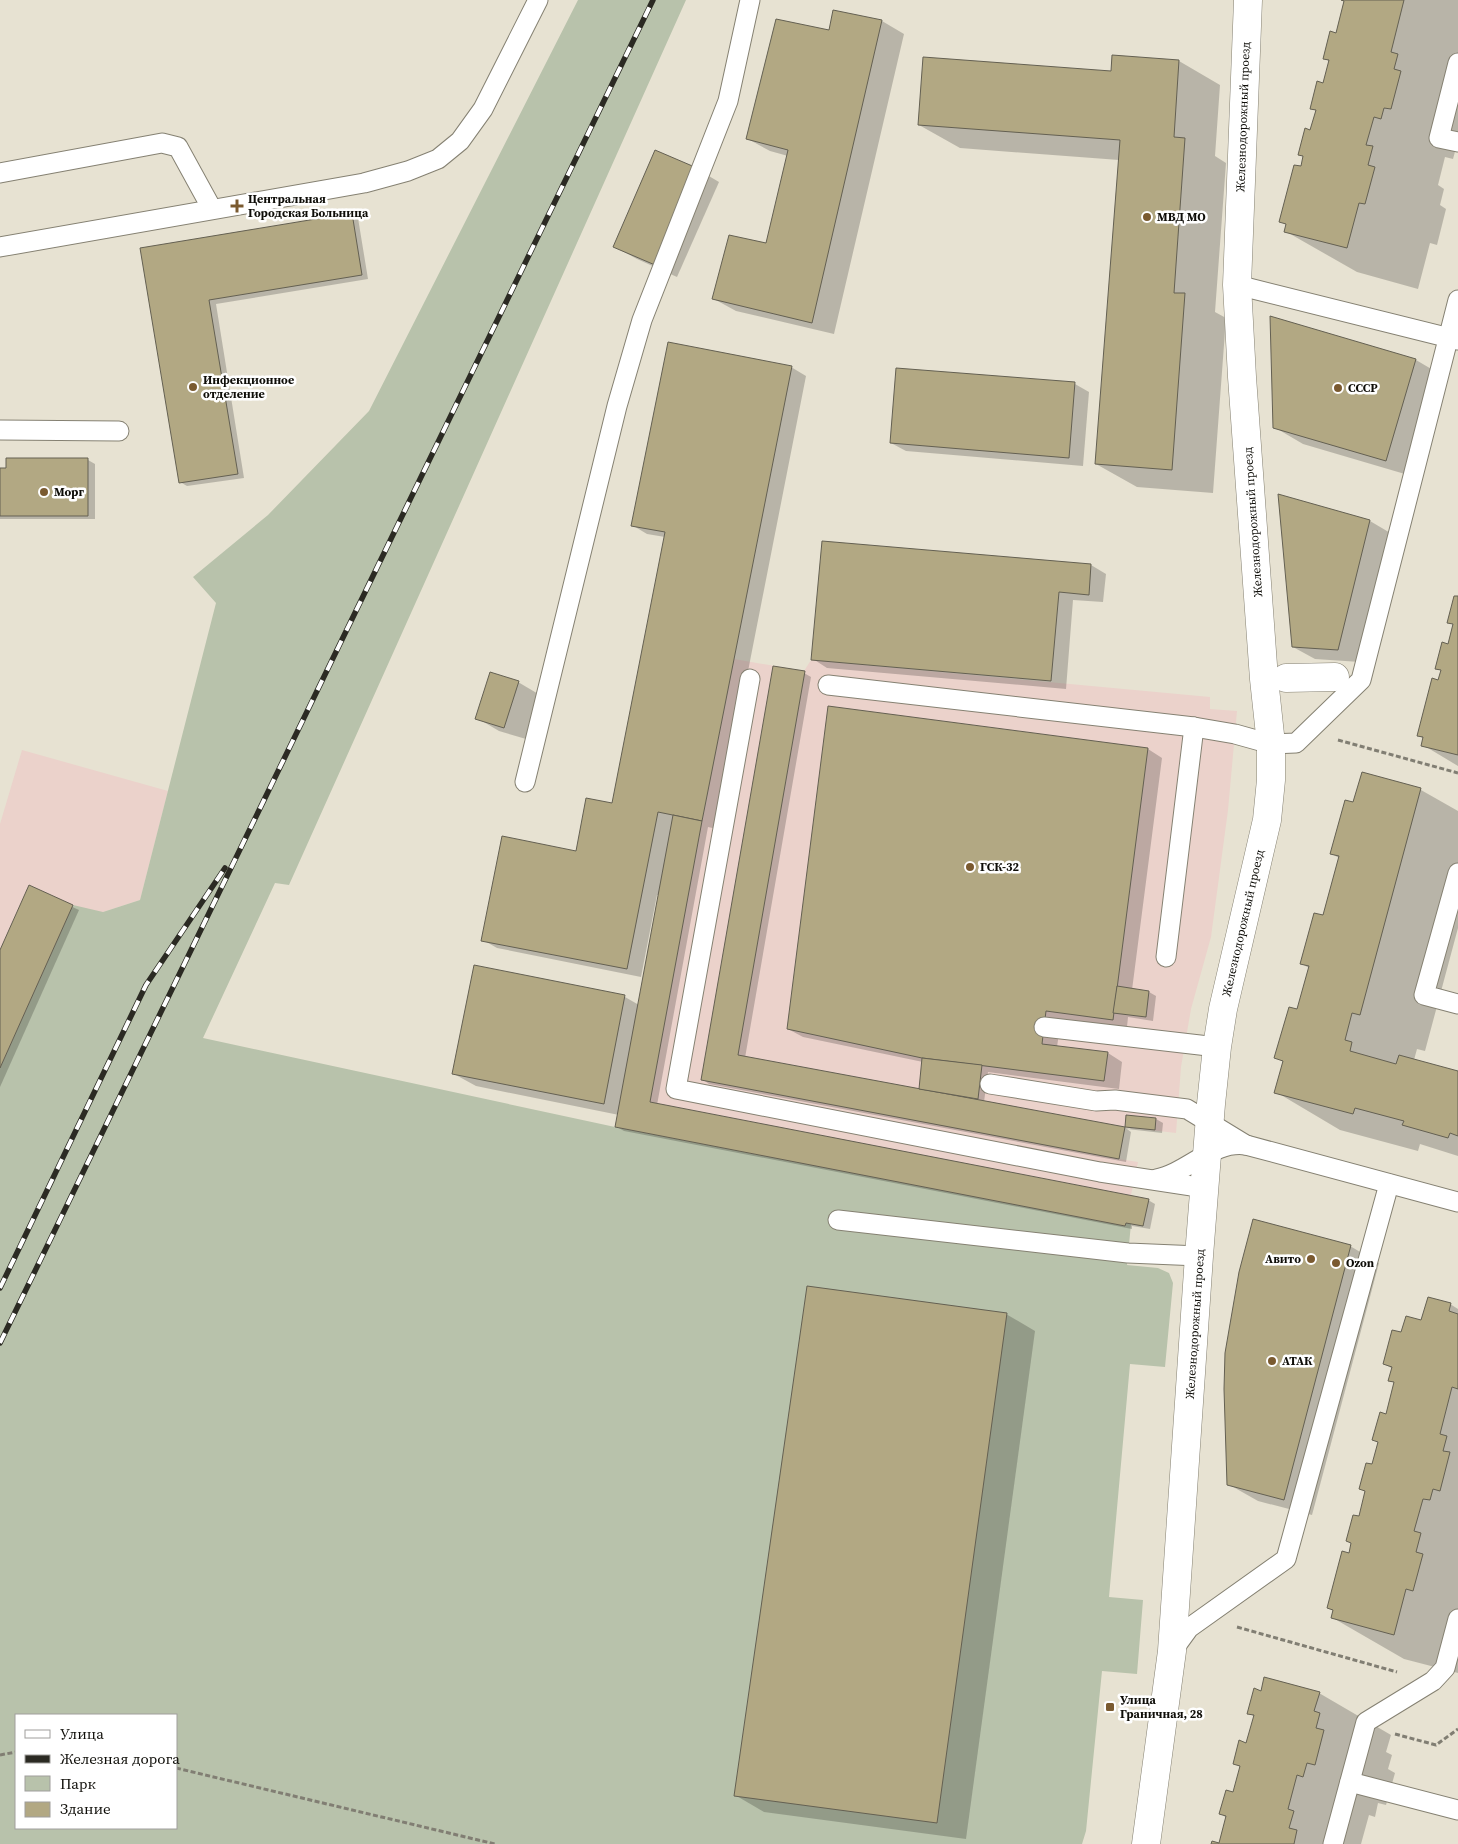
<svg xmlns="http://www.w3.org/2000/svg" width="1458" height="1844" viewBox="0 0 1458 1844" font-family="'Source Serif 4',serif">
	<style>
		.industrial { fill: #ebd2cb }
		.green { fill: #b8c2ab; fill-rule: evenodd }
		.shadow { fill: #0003 }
		.building { fill: #b2a883; stroke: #646052 }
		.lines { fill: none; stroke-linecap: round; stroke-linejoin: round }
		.service-casing { stroke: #858172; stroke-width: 21 }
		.minor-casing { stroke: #858172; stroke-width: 29 }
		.path { stroke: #817e73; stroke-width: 3; stroke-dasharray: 5 2.5; stroke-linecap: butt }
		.service { stroke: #fff; stroke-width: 19 }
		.minor { stroke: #fff; stroke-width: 28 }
		.rail-casing { stroke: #2b2a23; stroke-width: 5.5 }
		.rail { stroke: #fff; stroke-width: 4; stroke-dasharray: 11; stroke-linecap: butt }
		.poi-dot { fill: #7a5a30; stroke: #fff; stroke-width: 2 }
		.labels { text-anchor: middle; stroke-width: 5; stroke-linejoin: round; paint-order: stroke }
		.street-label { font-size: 12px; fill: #0e0d08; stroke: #fff }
		.poi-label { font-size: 12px; font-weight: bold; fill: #0e0d08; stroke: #fff; text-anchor: start }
	</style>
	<rect width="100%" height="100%" fill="#e7e2d2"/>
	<!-- industrial -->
	<g class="industrial">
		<polygon points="734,659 804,671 811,660 1210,697 1210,709 1237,711 1228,810 1211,937 1191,1009 1181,1067 1176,1133 1125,1127 1119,1159 1138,1162 1131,1195 1149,1199 1143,1226 1126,1223 1125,1226 615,1127 673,815 702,821"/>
		<polygon points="22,750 168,791 140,900 103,912 0,1068 0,824"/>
	</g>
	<!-- green -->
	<path class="green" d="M578,0H686L289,885L275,883L203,1038L615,1127L1125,1226L1126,1223L1131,1224L1127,1265L1158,1268L1169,1273L1173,1283L1165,1367L1130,1364L1109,1597L1143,1600L1137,1674L1102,1671L1086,1831L1082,1844H0V1068L73,905L103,912L140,900L216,603L193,577L268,515L369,411ZM16,1715H176V1828H16Z"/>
	<!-- shadow -->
	<g class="shadow">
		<polygon points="1342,0 1458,0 1458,149 1456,148 1453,159 1445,157 1438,185 1444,189 1440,205 1446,209 1437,245 1430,243 1418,289 1357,272 1285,231 1287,225 1281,221 1302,168 1304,157 1299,154 1311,131 1317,111 1312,108 1324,85 1330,62 1324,58 1337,34 1345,2"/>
		<polygon points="882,21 904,34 834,334 736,311 714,299 766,245 788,156 770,151 748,139 830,31"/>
		<polygon points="1113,56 1179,61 1220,85 1215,156 1226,163 1215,312 1226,318 1213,493 1137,487 1096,464 1119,160 960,148 919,125 1112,72"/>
		<polygon points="697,169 719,182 677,277 637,259 615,247"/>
		<polygon points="351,214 358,218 368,279 216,304 244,478 187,486 180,482 142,249"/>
		<polygon points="1272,317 1416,360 1445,377 1415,477 1303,444 1274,427"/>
		<polygon points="791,367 806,376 717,829 708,827 657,1105 1148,1200 1155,1204 1150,1229 1132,1226 1132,1229 624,1131 617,1127 619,1115 476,1086 454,1074 475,967 625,997 639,1005 660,895 657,895 641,977 497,948 483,940 577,852 613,804 665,537 647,534 632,525"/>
		<polygon points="1075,384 1089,392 1083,466 906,451 891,443"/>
		<polygon points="88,460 95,464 95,519 0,519 0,469"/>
		<polygon points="1280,496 1370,521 1392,534 1360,662 1315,659 1293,647"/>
		<polygon points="823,542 1091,565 1106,574 1103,602 1073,600 1066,689 827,668 813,659"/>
		<polygon points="1458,598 1458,766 1423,745 1424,739 1418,735 1439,682 1442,671 1437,668 1449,645 1454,625 1449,622"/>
		<polygon points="804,673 811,677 745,1058 920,1090 923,1062 803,1037 788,1029 1148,749 1162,758 1132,990 1149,992 1156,996 1153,1021 1128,1017 1127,1027 1061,1019 1057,1047 1108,1053 1122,1062 1119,1089 988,1072 984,1102 1131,1129 1126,1126 1127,1116 1156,1119 1163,1123 1162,1133 1127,1129 1131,1132 1126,1162 709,1084 702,1079"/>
		<polygon points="518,682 540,695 526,739 499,731 477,718"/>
		<polygon points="1362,774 1421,790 1458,811 1458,928 1425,1051 1417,1049 1414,1060 1458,1072 1458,1156 1420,1144 1418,1151 1340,1130 1276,1092 1284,1062 1276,1058 1298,1011 1309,968 1302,964 1323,917 1339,858 1332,854 1354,803"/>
		<polygon points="29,887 79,910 0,1087 0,953"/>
		<polygon points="1350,1246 1379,1263 1312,1515 1258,1501 1228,1484"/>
		<polygon points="1450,1304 1458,1309 1458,1673 1404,1659 1333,1618 1334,1611 1329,1608 1349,1554 1366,1492 1361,1489 1373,1466 1395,1383 1390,1380 1393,1369 1384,1364 1402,1333"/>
		<polygon points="1006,1314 1035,1331 966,1839 764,1812 735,1795"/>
		<polygon points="1262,1692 1319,1693 1391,1735 1386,1752 1392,1755 1388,1769 1395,1773 1386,1805 1378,1803 1375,1817 1369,1815 1361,1844 1220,1844 1227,1818 1221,1814 1234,1794 1241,1767 1234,1763 1247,1744 1255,1717 1248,1713"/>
	</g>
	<!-- building -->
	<g class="building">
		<polygon points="1341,0 1404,0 1391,52 1398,54 1394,69 1401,71 1391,109 1384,108 1381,119 1374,117 1366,145 1373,146 1368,165 1375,167 1365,204 1359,203 1347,248 1284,232 1286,224 1279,222 1294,165 1301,166 1303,156 1298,155 1305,128 1310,130 1316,110 1310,109 1317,81 1323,83 1329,60 1323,59 1330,31 1336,33 1344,1"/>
		<polygon points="833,10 882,20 812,323 712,299 729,235 766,243 788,150 746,139 776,19 829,30"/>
		<polygon points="1112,55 1179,60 1174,137 1185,138 1174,293 1185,293 1172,470 1095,464 1120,140 918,125 923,57 1111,71"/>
		<polygon points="655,150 697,168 655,265 613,247"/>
		<polygon points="352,213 362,275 209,300 238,474 179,483 140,248"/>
		<polygon points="1270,316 1416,359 1386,461 1273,428"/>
		<polygon points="668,342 792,366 702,821 658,812 627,969 481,941 502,836 576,851 586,798 612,803 665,532 631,526"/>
		<polygon points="896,368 1075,382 1069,458 890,443"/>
		<polygon points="6,458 88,458 88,516 0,516 0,468 6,468"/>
		<polygon points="1278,494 1370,520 1338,650 1292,647"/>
		<polygon points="822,541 1091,564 1089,595 1059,592 1051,681 811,660"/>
		<polygon points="1454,596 1458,596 1458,755 1421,746 1423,737 1417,736 1432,678 1438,680 1441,670 1435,669 1442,642 1448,644 1453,624 1447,623"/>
		<polygon points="773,666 805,671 738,1055 1125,1127 1119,1159 701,1080"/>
		<polygon points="490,672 519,681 504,728 475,719"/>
		<polygon points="828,706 1148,748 1113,1020 1046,1011 1042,1044 1108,1052 1104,1081 922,1058 787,1029"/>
		<polygon points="1362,772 1421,788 1360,1015 1352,1013 1345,1040 1352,1042 1350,1051 1396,1064 1399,1055 1458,1071 1458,1136 1450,1133 1448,1138 1402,1125 1404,1121 1355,1108 1353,1114 1274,1093 1283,1061 1274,1058 1289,1007 1297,1009 1309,966 1300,964 1314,913 1323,915 1339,856 1330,854 1345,800 1353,802"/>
		<polygon points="673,815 702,821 650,1102 1149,1199 1143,1226 1126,1223 1125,1226 615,1127"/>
		<polygon points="29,885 73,905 0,1068 0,950"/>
		<polygon points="474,965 625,995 604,1104 452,1074"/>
		<polygon points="1117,986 1149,991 1146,1017 1113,1013"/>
		<polygon points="922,1058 982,1065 978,1099 919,1089"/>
		<polygon points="1126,1115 1156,1118 1155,1130 1125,1127"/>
		<polygon points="1253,1219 1351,1245 1284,1500 1227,1485 1224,1389 1225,1353 1239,1272"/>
		<polygon points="807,1286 1007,1313 937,1823 734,1796"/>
		<polygon points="1428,1297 1451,1303 1449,1311 1458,1314 1458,1389 1452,1387 1440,1434 1447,1436 1443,1451 1450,1452 1440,1491 1433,1489 1430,1500 1423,1499 1414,1531 1421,1533 1416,1552 1423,1554 1413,1591 1406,1589 1394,1635 1331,1618 1333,1610 1327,1608 1342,1551 1349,1553 1351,1543 1346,1541 1353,1515 1359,1516 1365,1491 1359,1489 1366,1463 1372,1464 1378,1442 1372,1440 1380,1412 1386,1414 1394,1382 1388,1381 1392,1367 1383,1364 1392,1330 1401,1332 1406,1316 1421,1320"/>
		<polygon points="1264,1677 1320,1692 1314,1711 1320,1713 1316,1728 1324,1730 1315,1765 1307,1763 1303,1777 1297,1775 1288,1809 1294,1811 1289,1828 1297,1830 1294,1844 1211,1844 1212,1841 1219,1843 1226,1816 1219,1814 1226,1790 1233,1792 1240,1766 1233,1764 1239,1740 1246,1743 1254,1715 1247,1714 1254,1688 1261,1691"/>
	</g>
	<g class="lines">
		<!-- service casing -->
		<g class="service-casing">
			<g id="service">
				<polyline points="1458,63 1439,138 1458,142"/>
				<polyline points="0,173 162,143 178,147 212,209"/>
				<polyline points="0,247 364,183 408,171 438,159 460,141 483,109 538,0"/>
				<polyline points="1237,285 1458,340"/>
				<polyline points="0,430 119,431"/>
				<polyline points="750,679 676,1089 1100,1172 1205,1188"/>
				<polyline points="828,685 1194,727 1235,734 1271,744 1296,743 1361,680 1458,300"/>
				<polyline points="525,782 617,406 642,320 728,101 750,0"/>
				<polyline points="1458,873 1424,995 1458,1004"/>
				<polyline points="1166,957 1194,727"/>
				<polyline points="1044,1027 1217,1047"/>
				<polyline points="990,1084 1096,1101 1115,1100 1187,1109 1246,1145 1458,1202"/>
				<path d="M1156,1179C1188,1173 1213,1140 1246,1145"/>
				<polyline points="838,1220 1128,1253 1199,1256"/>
				<polyline points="1173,1650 1189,1628 1286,1559 1389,1184"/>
				<polyline points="1350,1782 1458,1810"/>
				<polyline points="1333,1844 1366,1722 1433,1681 1445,1668 1458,1619"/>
			</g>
		</g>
		<!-- minor casing -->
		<g class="minor-casing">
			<g id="minor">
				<polyline points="1286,678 1335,677"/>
				<polyline points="1146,1844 1172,1651 1199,1256 1211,1104 1217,1047 1223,1009 1267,820 1271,780 1271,744 1264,679 1242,377 1237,285 1248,0"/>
			</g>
		</g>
		<!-- path -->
		<g class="path">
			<polyline points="1338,740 1458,773"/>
			<polyline points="1237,1627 1397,1672"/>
			<polyline points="1395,1734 1436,1745 1458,1729"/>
			<polyline points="0,1755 16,1752"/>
			<polyline points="176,1768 495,1844"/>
		</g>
		<!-- service -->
		<use href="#service" class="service"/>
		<!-- minor -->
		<use href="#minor" class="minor"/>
		<!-- rail casing -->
		<g class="rail-casing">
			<g id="rail">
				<polyline points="0,1288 146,985 225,868"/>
				<polyline points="0,1343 653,0"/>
			</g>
		</g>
		<!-- rail -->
		<use href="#rail" class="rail"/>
	</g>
	<!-- markers -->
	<g class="poi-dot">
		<path d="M234.5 198.5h5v5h5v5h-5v5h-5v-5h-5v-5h5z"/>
		<circle cx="1147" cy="217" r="5"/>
		<circle cx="193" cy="387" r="5"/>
		<circle cx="1338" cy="388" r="5"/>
		<circle cx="44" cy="492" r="5"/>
		<circle cx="970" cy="867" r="5"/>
		<circle cx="1311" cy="1259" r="5"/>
		<circle cx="1336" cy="1263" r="5"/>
		<circle cx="1272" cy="1361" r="5"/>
		<rect x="1105" y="1702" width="10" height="10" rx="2.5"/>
	</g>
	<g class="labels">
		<!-- street labels -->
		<g class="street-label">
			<text transform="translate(1243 117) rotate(-88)" y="4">Железнодорожный проезд</text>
			<text transform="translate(1253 522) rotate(-94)" y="4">Железнодорожный проезд</text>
			<text transform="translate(1243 923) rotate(-77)" y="4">Железнодорожный проезд</text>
			<text transform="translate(1195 1324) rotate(-86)" y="4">Железнодорожный проезд</text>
		</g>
		<!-- poi labels -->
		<g class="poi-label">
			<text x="248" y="203">Центральная<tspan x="248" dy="14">Городская Больница</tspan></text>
			<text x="1157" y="221">МВД МО</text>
			<text x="203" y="384">Инфекционное<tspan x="203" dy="14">отделение</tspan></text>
			<text x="1348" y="392">СССР</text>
			<text x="54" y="496">Морг</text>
			<text x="980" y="871">ГСК-32</text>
			<text x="1301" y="1263" text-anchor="end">Авито</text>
			<text x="1346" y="1267">Ozon</text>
			<text x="1282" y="1365">АТАК</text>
			<text x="1120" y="1704">Улица<tspan x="1120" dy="14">Граничная, 28</tspan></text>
		</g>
	</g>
	<!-- legend -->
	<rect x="15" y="1714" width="162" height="115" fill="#ffffff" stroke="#9f9e9c"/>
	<rect x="25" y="1730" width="25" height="8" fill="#ffffff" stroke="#9f9e9c"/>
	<text x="60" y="1739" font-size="15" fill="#0e0d08">Улица</text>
	<rect x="25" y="1755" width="25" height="8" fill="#2b2a23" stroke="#9f9e9c"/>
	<text x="60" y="1764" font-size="15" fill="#0e0d08">Железная дорога</text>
	<rect x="25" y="1776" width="25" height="15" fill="#b8c2ab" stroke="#9f9e9c"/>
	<text x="60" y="1789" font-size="15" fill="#0e0d08">Парк</text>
	<rect x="25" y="1802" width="25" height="15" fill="#b2a883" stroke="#9f9e9c"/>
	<text x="60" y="1814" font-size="15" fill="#0e0d08">Здание</text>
</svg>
